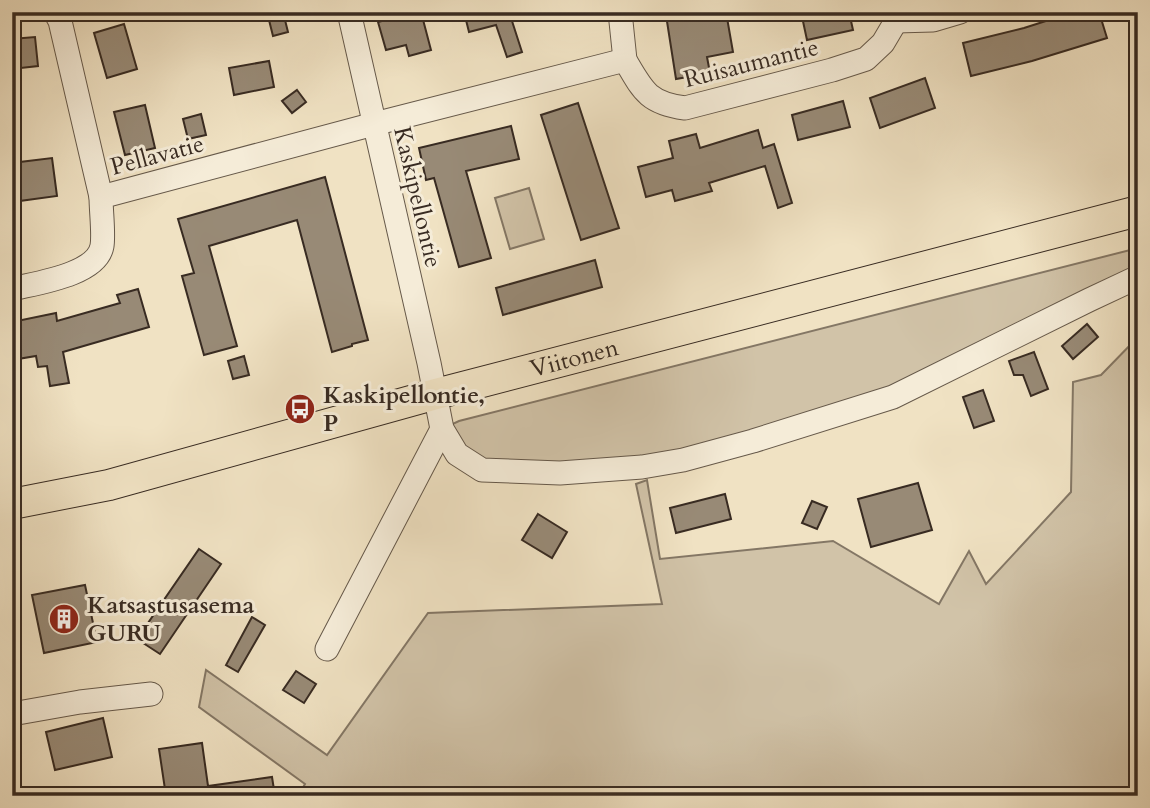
<svg xmlns="http://www.w3.org/2000/svg" width="1150" height="808" viewBox="0 0 1150 808" font-family="Cardo,serif">
	<style>
		.green { fill: #d1c3a8; stroke: #847765; stroke-width: 2 }
		.building { fill: #988a76; stroke: #382b22; stroke-width: 2 }
		.lines { fill: none; stroke-linecap: round; stroke-linejoin: round }
		.minor-casing { stroke: #66594a; stroke-width: 25 }
		.major-casing { stroke: #382b22; stroke-width: 32 }
		.minor { stroke: #f5ecd8; stroke-width: 23 }
		.major { stroke: #f0e2c3; stroke-width: 30 }
		.labels { text-anchor: middle; stroke-width: 6; stroke-linejoin: round; paint-order: stroke }
		.street-label { font-size: 24px; fill: #382b22; stroke: #f5ecd8 }
		.poi-label { font-size: 24px; font-weight: bold; fill: #382b22; stroke: #f5ecd8; text-anchor: start }
	</style>
	<rect width="100%" height="100%" fill="#f0e2c3"/>
	<filter id="stains"><feTurbulence type="fractalNoise" baseFrequency=".00286" numOctaves="4"/><feColorMatrix values="0 0 0 0 .2 0 0 0 0 .09 0 0 0 0 .02 0 0 0 .5 -.17"/></filter>
	<radialGradient id="worn" r=".72"><stop offset=".6" stop-color="#630" stop-opacity="0"/><stop offset="1" stop-color="#630" stop-opacity=".3"/></radialGradient>
	<!-- green -->
	<g class="green">
		<polygon points="529,188 544,239 510,249 495,198"/>
		<polygon points="1138,248 1138,277 893,397 683,460 482,470 442,429 459,421"/>
		<polygon points="1138,337 1138,796 298,796 305,784 199,707 206,670 327,755 428,613 662,604 636,484 647,480 660,559 833,541 939,604 969,551 986,584 1071,492 1073,382 1101,375"/>
	</g>
	<!-- building -->
	<g class="building">
		<polygon points="267,12 283,12 288,32 273,36"/>
		<polygon points="416,12 421,12 431,50 409,56 406,45 386,50 378,22"/>
		<polygon points="464,12 524,12 525,18 512,21 522,52 507,57 496,25 469,32"/>
		<polygon points="684,12 726,12 733,52 707,57 710,73 676,79 666,15"/>
		<polygon points="801,12 849,12 853,30 807,40"/>
		<polygon points="1074,12 1099,12 1107,38 1032,61 971,76 963,43 1024,28"/>
		<polygon points="124,24 137,69 107,78 94,33"/>
		<polygon points="35,37 38,66 12,69 12,39"/>
		<polygon points="269,61 274,87 234,95 229,68"/>
		<polygon points="925,78 935,108 880,128 870,98"/>
		<polygon points="297,90 306,102 292,113 282,101"/>
		<polygon points="843,101 850,127 798,140 792,115"/>
		<polygon points="578,103 619,228 581,240 541,115"/>
		<polygon points="145,105 155,148 125,155 114,112"/>
		<polygon points="201,114 206,135 188,139 183,119"/>
		<polygon points="511,126 519,159 466,171 491,258 459,267 434,178 426,180 419,148"/>
		<polygon points="758,130 763,148 774,144 792,203 778,208 765,166 709,183 712,191 675,201 672,190 646,197 638,167 673,158 669,141 696,134 700,148"/>
		<polygon points="52,158 57,196 12,202 12,163"/>
		<polygon points="325,177 368,340 352,344 352,346 332,352 297,220 209,246 237,346 204,355 182,276 194,273 178,219"/>
		<polygon points="595,260 602,287 503,315 496,288"/>
		<polygon points="138,289 149,327 63,352 69,383 50,386 47,366 38,367 36,356 12,360 12,322 56,313 57,321 120,303 117,295"/>
		<polygon points="1087,324 1098,337 1073,359 1062,346"/>
		<polygon points="1034,352 1048,389 1031,396 1023,375 1014,375 1009,361"/>
		<polygon points="244,356 249,375 233,379 228,361"/>
		<polygon points="983,390 994,421 974,428 963,397"/>
		<polygon points="918,483 932,530 871,547 858,499"/>
		<polygon points="725,494 731,519 676,533 670,508"/>
		<polygon points="812,501 827,507 817,529 802,523"/>
		<polygon points="538,514 567,532 552,558 522,540"/>
		<polygon points="199,549 221,564 160,654 137,639"/>
		<polygon points="85,585 97,642 44,653 32,595"/>
		<polygon points="252,617 265,625 238,672 226,665"/>
		<polygon points="296,671 316,684 304,703 283,690"/>
		<polygon points="103,718 112,757 55,770 46,732"/>
		<polygon points="202,743 208,786 272,777 275,796 208,796 208,793 186,796 166,796 159,749"/>
	</g>
	<g class="lines">
		<!-- minor casing -->
		<g class="minor-casing">
			<g id="minor">
				<polyline points="55,12 60,21 101,197"/>
				<polyline points="349,12 429,363 442,429 457,454 482,470 560,473 642,467 683,460 753,441 893,397 1089,300 1138,277"/>
				<polyline points="620,12 625,60"/>
				<polyline points="896,21 933,20 960,12"/>
				<path d="M12,289C36,283 97,275 102,246C104,234 101,211 101,197L374,124L625,60C643,91 648,103 685,108L832,70L866,59L883,43L896,21L893,12"/>
				<polyline points="327,649 442,429"/>
				<polyline points="12,714 80,702 151,694"/>
			</g>
		</g>
		<!-- major casing -->
		<g class="major-casing">
			<g id="major">
				<path id="s1" d="M12,504L109,485L436,394L1138,211"/>
			</g>
		</g>
		<!-- minor -->
		<use href="#minor" class="minor"/>
		<!-- major -->
		<use href="#major" class="major"/>
	</g>
	<!-- icons -->
	<defs>
		<g id="bus-disc" transform="scale(1.575)"><circle r="9.5" fill="#8f2418" stroke="#f5ecd8"/><path d="M-5-6H5V4H4V6H2V4H-2V6H-4V4H-5ZM-3.5-4V0h7V-4ZM-3.5 1.2v1.5H-2V1.2ZM2 1.2v1.5H3.5V1.2Z" fill="#fff"/></g>
		<g id="building-disc" transform="scale(1.575)"><circle r="9.5" fill="#8f2418" stroke="#f5ecd8"/><path d="M-4-6H4V6H1V3H-1V6H-4ZM-2.5-4.3h1.7v1.8h-1.7ZM.8-4.3h1.7v1.8H.8ZM-2.5-1h1.7V.8h-1.7ZM.8-1h1.7V.8H.8Z" fill="#fff"/></g>
	</defs>
	<g fill-rule="evenodd">
		<use href="#bus-disc" x="300" y="409"/>
		<use href="#building-disc" x="64" y="619"/>
	</g>
	<g class="labels">
		<!-- street labels -->
		<g class="street-label">
			<text transform="translate(751 63) rotate(-14)" y="8">Ruisaumantie</text>
			<text transform="translate(157 155) rotate(-15)" y="8">Pellavatie</text>
			<text transform="translate(418 197) rotate(77)" y="8">Kaskipellontie</text>
			<text dy="8" stroke="none"><textPath href="#s1" startOffset="581">Viitonen</textPath></text>
		</g>
		<!-- poi labels -->
		<g class="poi-label">
			<text x="323" y="403">Kaskipellontie,<tspan x="323" dy="28">P</tspan></text>
			<text x="87" y="613">Katsastusasema<tspan x="87" dy="28">GURU</tspan></text>
		</g>
	</g>
	<!-- margin -->
	<rect width="1150" height="808" fill="none" stroke="#f0e2c3" stroke-width="42"/>
	<rect x="14" y="14" width="1122" height="780" fill="none" stroke="#382b22" stroke-width="3.5"/>
	<rect x="21" y="21" width="1108" height="766" fill="none" stroke="#382b22" stroke-width="2"/>
	<rect width="100%" height="100%" filter="url(#stains)"/>
	<rect width="100%" height="100%" fill="url(#worn)"/>
</svg>
